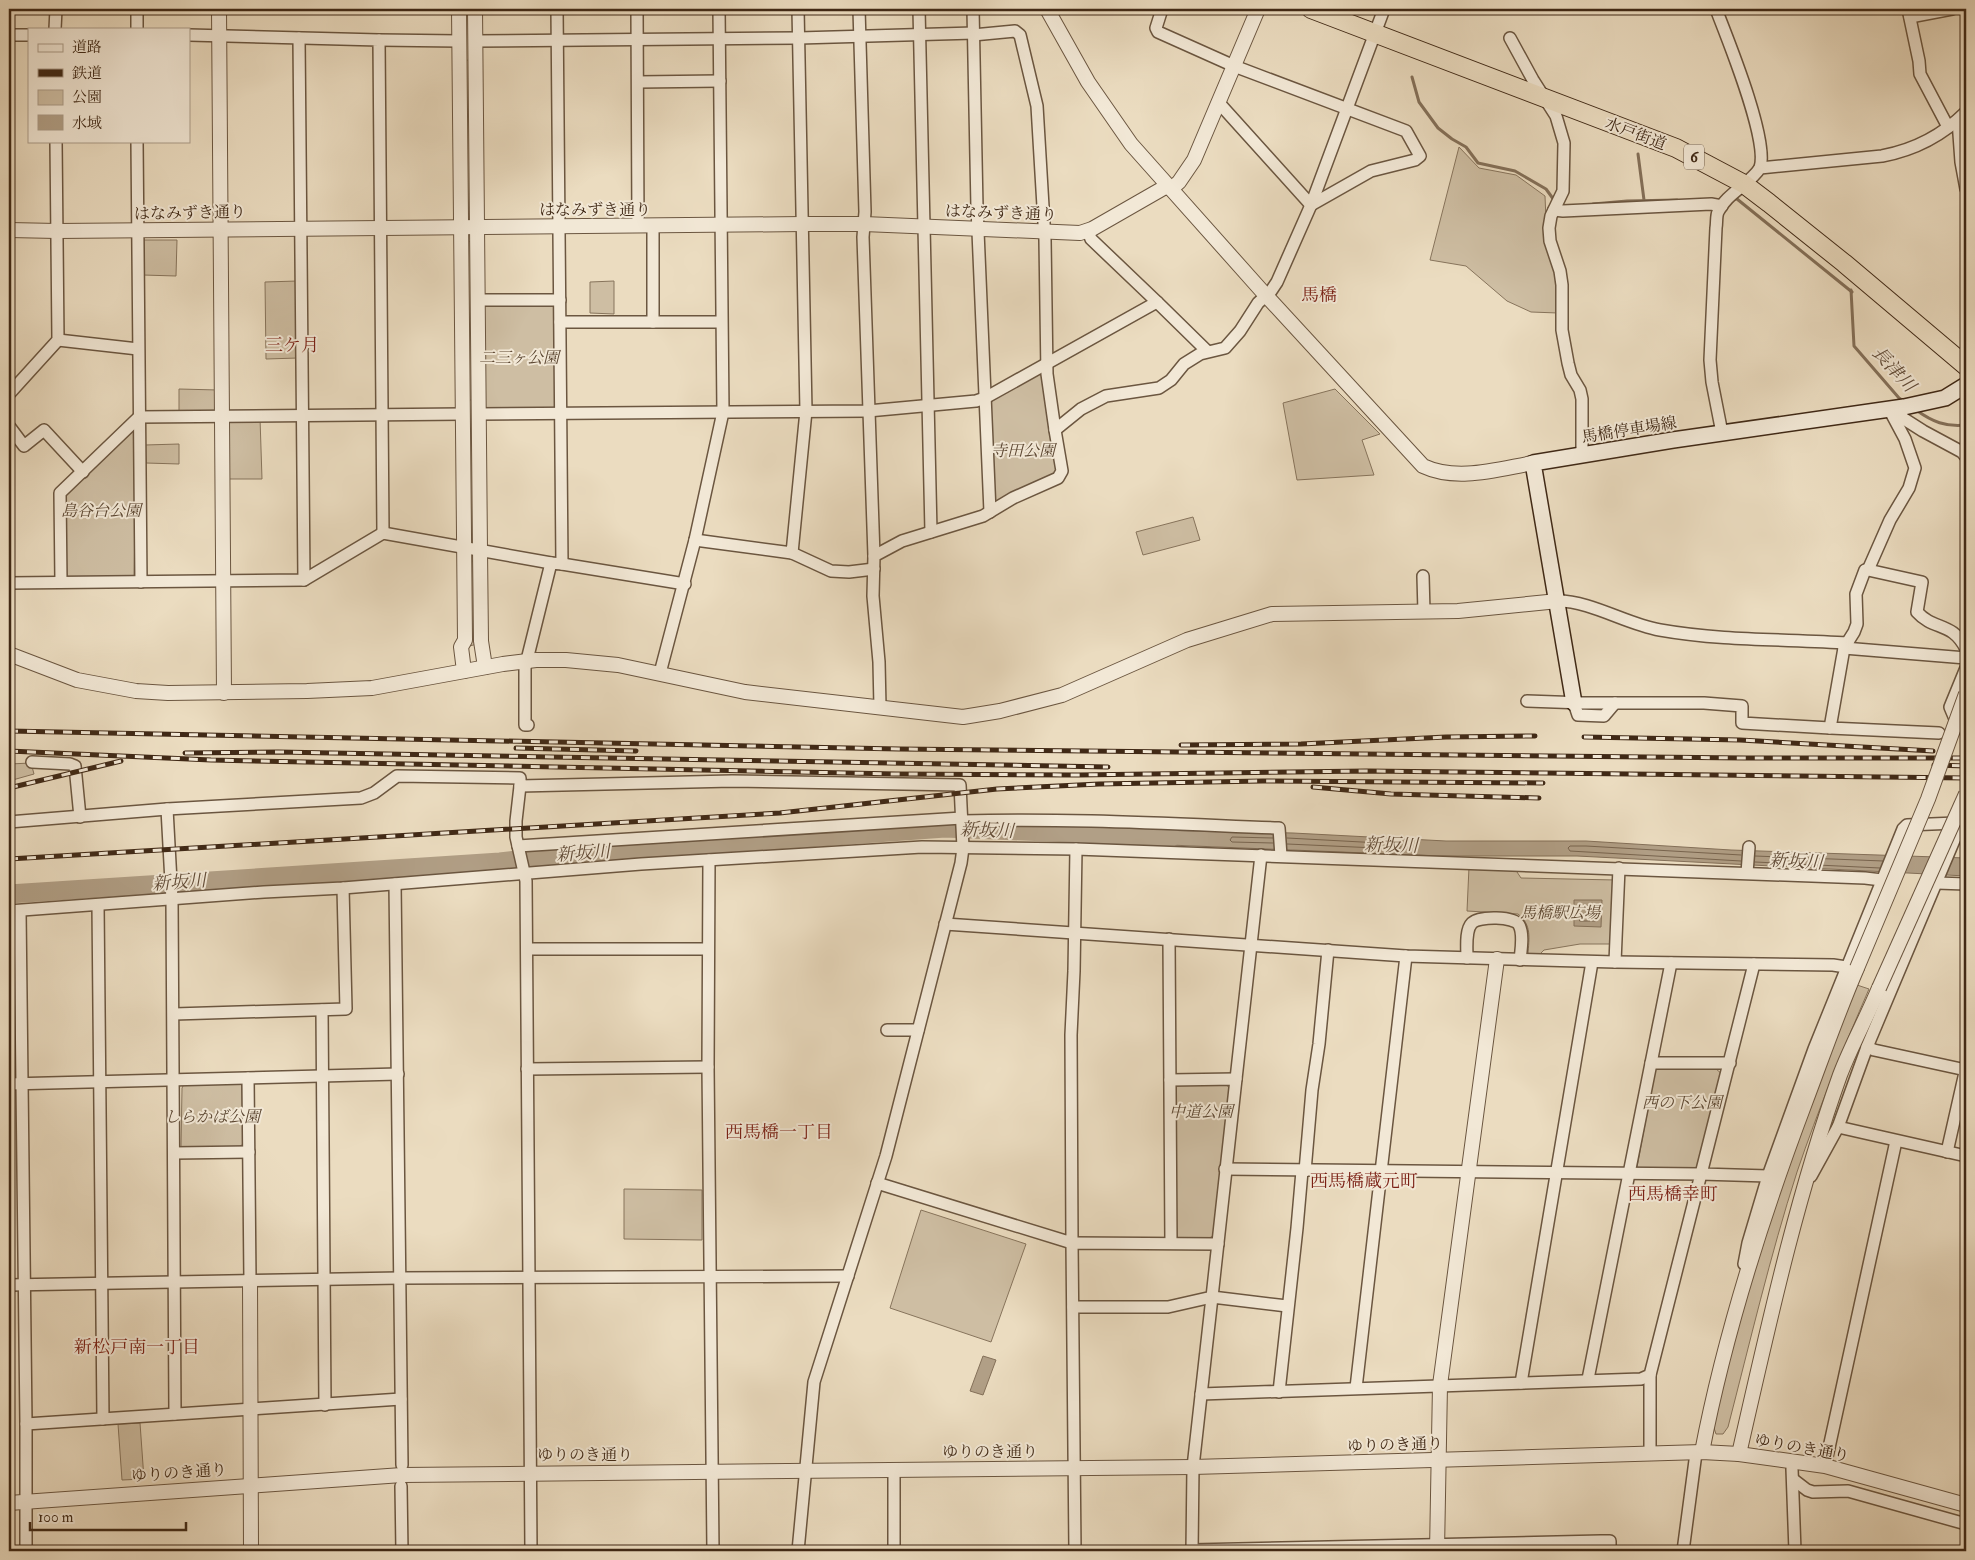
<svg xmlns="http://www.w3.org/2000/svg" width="1975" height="1560" viewBox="0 0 1975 1560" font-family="'IM FELL Double Pica','Noto Serif JP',serif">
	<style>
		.green { fill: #cebea3; stroke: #87745c }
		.water { fill: #b19f86; stroke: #847059 }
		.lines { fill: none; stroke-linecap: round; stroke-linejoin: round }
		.shore { stroke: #78644e; stroke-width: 1 }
		.stream { stroke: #847059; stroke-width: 3 }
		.river { stroke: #b19f86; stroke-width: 19 }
		.minor-casing { stroke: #6b5640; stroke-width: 14 }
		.tertiary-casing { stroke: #6b5640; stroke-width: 16 }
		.secondary-casing { stroke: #402916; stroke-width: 18 }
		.trunk-casing { stroke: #402916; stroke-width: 20 }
		.minor { stroke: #f2e8d6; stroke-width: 11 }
		.tertiary { stroke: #f2e8d6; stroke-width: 14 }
		.secondary { stroke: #f2e8d6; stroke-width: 15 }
		.trunk { stroke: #ebdcc0; stroke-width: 18 }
		.rail-casing { stroke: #402916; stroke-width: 5 }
		.rail { stroke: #f2e8d6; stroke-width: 3; stroke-dasharray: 9; stroke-linecap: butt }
		.tertiary-bridge-casing { stroke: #6b5640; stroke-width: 16; stroke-linecap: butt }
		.tertiary-bridge { stroke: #f2e8d6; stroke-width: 14 }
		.labels { text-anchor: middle; stroke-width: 4; stroke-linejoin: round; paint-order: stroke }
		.shield { fill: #f2e8d6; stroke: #756250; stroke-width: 1 }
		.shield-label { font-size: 15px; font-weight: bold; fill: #402916 }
		.street-label { font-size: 16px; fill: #402916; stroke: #f2e8d6 }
		.park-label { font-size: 16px; font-style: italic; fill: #5c4732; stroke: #f2e8d6 }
		.neighbourhood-label { font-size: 18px; fill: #7a1f14; stroke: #f2e8d6 }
		.water-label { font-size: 18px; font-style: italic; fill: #624c38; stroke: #f2e8d6 }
	</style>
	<rect width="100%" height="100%" fill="#ebdcc0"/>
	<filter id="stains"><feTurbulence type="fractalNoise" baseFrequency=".004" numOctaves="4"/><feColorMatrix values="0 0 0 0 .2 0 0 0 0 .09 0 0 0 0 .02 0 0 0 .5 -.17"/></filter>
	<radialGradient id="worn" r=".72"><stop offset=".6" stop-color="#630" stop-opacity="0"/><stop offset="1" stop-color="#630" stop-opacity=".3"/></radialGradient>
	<!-- green -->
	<g class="green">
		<polygon points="468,60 469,60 470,214 468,214 465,61"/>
		<polygon points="1459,147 1479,168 1516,175 1545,196 1546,220 1557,279 1558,313 1531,312 1507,301 1466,266 1430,260"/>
		<polygon points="143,240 177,240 176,276 143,275"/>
		<polygon points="472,241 473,400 470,400 468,399 466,242"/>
		<polygon points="297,281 298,358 266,359 265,282"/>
		<polygon points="614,281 614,314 590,313 590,282"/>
		<polygon points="483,305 555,305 555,408 482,409"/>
		<polygon points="1038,373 1044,377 1058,471 1056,475 998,504 994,502 989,403"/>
		<polygon points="179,389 218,390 219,413 179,411"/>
		<polygon points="1335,389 1380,434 1362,440 1374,475 1297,480 1283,403"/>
		<polygon points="225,418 260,418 262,479 226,479"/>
		<polygon points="137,425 134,578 65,578 66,493"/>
		<polygon points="470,428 474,430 475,539 469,539 468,430"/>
		<polygon points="179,444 179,464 146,463 145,445"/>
		<polygon points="1193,517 1200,540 1143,555 1136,532"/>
		<polygon points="472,561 475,561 477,644 466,647 469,562"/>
		<polygon points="31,763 34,774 9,781 9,764"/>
		<path d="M1469,867L1515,869L1521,878L1616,880L1611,944H1580L1544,950L1540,954H1528C1529,938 1532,925 1518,914L1467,911Z"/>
		<polygon points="370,874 370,881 315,885 314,877"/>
		<path d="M1857,985L1869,989C1843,1049 1818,1110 1797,1172C1770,1256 1750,1342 1728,1427L1723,1434H1716L1713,1425L1734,1332L1772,1208L1843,1018Z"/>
		<polygon points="1658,1068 1715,1068 1723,1075 1699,1164 1694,1170 1641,1169 1637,1167 1655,1071"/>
		<polygon points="239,1083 242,1086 243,1144 239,1147 184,1149 181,1147 182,1088 184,1084"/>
		<path d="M1180,1083H1225L1230,1089L1213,1236C1205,1242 1183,1242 1175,1236L1174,1089Z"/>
		<polygon points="624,1189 702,1190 702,1240 624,1239"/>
		<polygon points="921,1210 1026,1244 991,1342 890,1308"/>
		<polygon points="140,1423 144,1479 122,1480 118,1424"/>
	</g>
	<!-- water -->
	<g class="water">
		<polygon points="1147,830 1293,833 1446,841 1586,841 1731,850 1966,858 1966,876 1577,856 1439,856 1145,844"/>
		<polygon points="1574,900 1602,900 1601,927 1574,926"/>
		<polygon points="983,1356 996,1360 983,1395 970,1391"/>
	</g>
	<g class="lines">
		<!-- shore -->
		<g class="shore">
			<polyline points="1273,838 1232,837 1230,840 1232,842 1273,843"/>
			<polyline points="1287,838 1399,844 1401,846 1399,849 1287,844"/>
			<polyline points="1755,856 1883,861"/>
			<polyline points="1741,861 1570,851 1568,848 1570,846 1586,846 1741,855"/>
			<polyline points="1755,862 1880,868"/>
			<polygon points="1580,905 1596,906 1596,921 1580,921"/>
		</g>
		<!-- stream -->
		<g class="stream">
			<polyline points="1412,77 1419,102 1438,128 1452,139 1466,147 1478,163 1515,171 1546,189 1554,200"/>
			<polyline points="1638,154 1644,200"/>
			<polyline points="1731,199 1737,199 1852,292"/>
			<polyline points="1593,204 1627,201 1677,200"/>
			<polyline points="1851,290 1854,346 1899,398 1905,402"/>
			<path d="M1916,410C1933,422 1945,427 1966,425"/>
		</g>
		<!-- river -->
		<polyline class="river" points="9,894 500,862 531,858 945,828 1171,837"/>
		<!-- minor casing -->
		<g class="minor-casing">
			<g id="minor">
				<polyline points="637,9 638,226"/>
				<polyline points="859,9 865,212 863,237 874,556"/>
				<polyline points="919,9 931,532"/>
				<polyline points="973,9 977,208 990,512"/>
				<polyline points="1162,9 1156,28 1158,32 1234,66 1406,131 1420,156 1415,160 1371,171 1311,205 1219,103"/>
				<path d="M1716,9C1728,40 1769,140 1760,168"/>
				<polyline points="1908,9 1919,61 1920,74 1948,127"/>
				<polyline points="1910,17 1952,9"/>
				<polyline points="55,29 56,9"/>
				<polyline points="137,29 137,9"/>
				<polyline points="9,35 29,35"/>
				<polyline points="189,35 379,40 383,533"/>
				<polyline points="973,35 1015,31 1020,35 1037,106 1045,240 1047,374 1055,430"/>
				<polyline points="299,38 304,580"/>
				<polyline points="1510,38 1533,80 1556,116 1564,143 1563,191 1551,216 1549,228 1550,241 1560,271 1562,285 1562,330 1568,363 1571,375 1580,390 1582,399 1582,454"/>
				<polyline points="379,40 459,41"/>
				<polyline points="475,41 799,38 974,33"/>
				<polyline points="638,82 720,81"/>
				<polyline points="1958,120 1961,162 1966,189"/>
				<polyline points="137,141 141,582"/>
				<polyline points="1554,210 1563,211 1711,204 1722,206"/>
				<polyline points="653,226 653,322"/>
				<polyline points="477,300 560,300"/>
				<polyline points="1157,302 1207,351"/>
				<polyline points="560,322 721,322"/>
				<polyline points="58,340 138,349"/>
				<polyline points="9,394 58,340 56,141"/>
				<path d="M1889,409L1905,439L1915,468L1909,488L1890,520L1868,570L1922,582L1917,612C1934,631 1952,621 1966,649"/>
				<polyline points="1890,410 1923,431 1962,452 1966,457"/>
				<polyline points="479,414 868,411 976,401 985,398 1157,302 1091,239 1088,231"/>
				<polyline points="9,426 24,446 44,430 83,472"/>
				<path d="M1722,433L1712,382L1710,360L1716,228C1717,223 1716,216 1718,212C1726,194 1750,184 1760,168L1882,156C1914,150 1943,135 1966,112"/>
				<polyline points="695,540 792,553 806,411 798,9"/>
				<polyline points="792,553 831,571 849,572 874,569"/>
				<polyline points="562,564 685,584"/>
				<polyline points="1865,570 1856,594 1857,624 1854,632 1844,648 1830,728 1939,733"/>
				<polyline points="1423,576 1424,612"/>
				<polyline points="61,582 60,493 139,417 463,414"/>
				<polyline points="9,583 304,580 383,533 551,563"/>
				<path d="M1558,601C1591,601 1626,624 1660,630C1722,641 1786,639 1848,643"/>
				<polyline points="1844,648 1966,658"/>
				<polyline points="1966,668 1950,707 1958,726 1966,731"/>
				<polyline points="660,673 695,540 723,412 719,9"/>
				<polyline points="1527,701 1583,703 1704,703 1742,706 1742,723 1830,728"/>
				<polyline points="1574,703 1578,715 1604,716 1615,703"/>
				<polyline points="880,707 879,662 873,596 874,556 902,541 983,516 1013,498 1058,478 1062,471 1055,430 1081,409 1106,396 1159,388 1171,380 1184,364 1200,354 1225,348 1240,331 1258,303 1271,291 1277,282 1311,205 1384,9"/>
				<polyline points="528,725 525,725 525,668 551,563 562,564 557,9"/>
				<polyline points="32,762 70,764 75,766 80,817"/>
				<polyline points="520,786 516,821 516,837 526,881 531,1551"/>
				<polyline points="167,809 172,900 175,1414"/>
				<path d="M962,821C1068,818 1173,824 1279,828L1281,856"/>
				<polyline points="9,822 167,809 361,798 374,793 397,776 520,778 520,786 732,781 960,785 963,848 961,863 886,1156 814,1382 798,1551"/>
				<polyline points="518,846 962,818"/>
				<polyline points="709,860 708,1067 713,1551"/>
				<polyline points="1747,873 1749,847"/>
				<polyline points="1937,883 1966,884"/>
				<polyline points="395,884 402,1465"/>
				<polyline points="98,905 103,1419"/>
				<polyline points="9,911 264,892 343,888 641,864 922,847 1076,849 1865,878 1882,880"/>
				<polyline points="20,911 26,1424 26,1551"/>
				<polyline points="945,924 1406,956 1615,962 1833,965 1846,967"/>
				<polyline points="1169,939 1171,1243"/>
				<polyline points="527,949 708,949"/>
				<path d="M1467,958C1467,948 1465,930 1472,923C1479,916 1514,916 1519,925C1524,934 1521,950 1520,960"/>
				<polyline points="1615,962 1619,868"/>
				<polyline points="1754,964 1701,1174 1768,1176"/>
				<polyline points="322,1010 325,1405"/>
				<polyline points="174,1014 346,1009 343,888"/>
				<polyline points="887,1030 918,1030"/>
				<polyline points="1867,1047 1874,1050 1966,1070"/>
				<polyline points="1651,1063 1730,1063"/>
				<polyline points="527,1069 708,1067"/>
				<polyline points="248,1078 250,1280"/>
				<polyline points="1236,1079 1261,855"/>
				<polyline points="9,1084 398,1074"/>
				<polyline points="1838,1127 1966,1156"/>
				<polyline points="1947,1152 1966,1068"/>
				<polyline points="174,1153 249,1152"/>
				<polyline points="1305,1171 1312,1090 1319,1044 1328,950"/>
				<polyline points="877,1183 1072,1243 1071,1035 1074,971 1076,849"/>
				<polyline points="1744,1264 1748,1243 1768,1176 1814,1049 1903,829 1907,825 1956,823 1960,826 1955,838 1867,1047 1838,1127 1811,1176"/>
				<polyline points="9,1285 400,1278 848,1276"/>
				<polyline points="1073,1307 1168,1307 1212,1297 1236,1079 1170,1080"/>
				<polyline points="1650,1375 1650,1454"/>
				<polyline points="1588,1379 1671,963"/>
				<polyline points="1521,1383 1592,962"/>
				<polyline points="1356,1388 1406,956"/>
				<polyline points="1279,1392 1297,1228 1302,1171"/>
				<polyline points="1201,1394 1641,1379 1650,1375 1701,1174 1225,1169"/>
				<polyline points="26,1424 401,1399"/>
				<polyline points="1793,1461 1792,1469 1795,1551"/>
				<polyline points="1825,1466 1896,1141"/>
				<polyline points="894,1469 894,1551"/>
				<polyline points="1794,1480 1807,1490 1813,1492 1848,1491 1966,1524"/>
				<polyline points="401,1486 402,1551"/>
				<polyline points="1192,1550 1601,1541 1610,1541 1610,1551"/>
				<polyline points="1075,1551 1072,1243 1218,1244"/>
				<polyline points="1192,1551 1193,1467 1212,1297 1287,1306"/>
				<polyline points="1683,1551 1696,1453"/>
			</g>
		</g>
		<!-- tertiary casing -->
		<g class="tertiary-casing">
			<g id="tertiary">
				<polyline points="219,9 224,693"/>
				<polyline points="459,9 465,640 461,647 464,671"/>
				<polyline points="475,9 480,550 481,641 485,667"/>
				<path d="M1047,9L1088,82L1131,144L1261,290L1423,466C1457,482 1498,469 1533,463"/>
				<polyline points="9,230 57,231 803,224 864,224 1080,233 1092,229 1167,186 1171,189 1179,182 1194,160 1258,9"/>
				<polyline points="9,654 77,680 136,691 168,693 307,691 372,688 503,664 536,660 566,660 618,665 745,692 963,717 1000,711 1062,695 1187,640 1272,614 1458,611 1558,601"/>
				<polyline points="250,1280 251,1551"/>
				<path d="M1702,1452C1725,1332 1762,1217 1805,1103C1822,1058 1838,1012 1857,968"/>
				<path d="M1739,1454C1768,1327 1796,1198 1840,1075C1851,1046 1867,1017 1879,988"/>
				<polyline points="9,1503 402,1475 1193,1467 1702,1452 1739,1454 1825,1466 1966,1505"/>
				<polyline points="1437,1551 1440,1385 1497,959"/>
			</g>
		</g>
		<!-- secondary casing -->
		<g class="secondary-casing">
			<polyline id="secondary" points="1574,703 1533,463 1673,440 1904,407 1945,398 1966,385"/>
		</g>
		<!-- trunk casing -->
		<g class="trunk-casing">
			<polyline id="trunk" points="1311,9 1676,148 1744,184 1769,203 1844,263 1966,366"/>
		</g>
		<!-- minor -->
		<use href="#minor" class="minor"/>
		<!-- tertiary -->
		<use href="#tertiary" class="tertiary"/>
		<!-- secondary -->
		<use href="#secondary" class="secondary"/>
		<!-- trunk -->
		<use href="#trunk" class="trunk"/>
		<!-- rail casing -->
		<g class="rail-casing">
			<g id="rail">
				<polyline points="9,731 899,749 1745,758 1966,758"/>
				<polyline points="1584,737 1740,740 1933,751"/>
				<polyline points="1181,745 1301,744 1446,737 1535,736"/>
				<polyline points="516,748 636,751"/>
				<polyline points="9,751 211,760 896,774 1078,775 1367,771 1966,778"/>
				<polyline points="185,753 278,752 1108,767"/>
				<polyline points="1934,765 1966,766"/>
				<polyline points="1313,787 1391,794 1539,798"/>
				<polyline points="9,788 121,761"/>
				<polyline points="9,859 780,813 997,789 1099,784 1263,781 1543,783"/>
			</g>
		</g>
		<!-- rail -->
		<use href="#rail" class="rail"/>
		<!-- tertiary-bridge casing -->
		<g class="tertiary-bridge-casing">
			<g id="tertiary-bridge">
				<polyline points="1857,968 1928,799 1966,694"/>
				<polyline points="1879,988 1966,794"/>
			</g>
		</g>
		<!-- tertiary-bridge -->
		<use href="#tertiary-bridge" class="tertiary-bridge"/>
	</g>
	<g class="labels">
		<!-- shield labels -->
		<rect class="shield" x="1684" y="144.5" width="20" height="25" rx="4"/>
		<g class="shield-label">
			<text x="1694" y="162">6</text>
		</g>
		<!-- street labels -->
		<g class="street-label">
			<text transform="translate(1636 133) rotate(21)" y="6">水戸街道</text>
			<text x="595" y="215">はなみずき通り</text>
			<text transform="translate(190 212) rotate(-1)" y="6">はなみずき通り</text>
			<text transform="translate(1001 212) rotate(2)" y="6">はなみずき通り</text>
			<text transform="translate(1629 429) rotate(-9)" y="6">馬橋停車場線</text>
			<text transform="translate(1395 1444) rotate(-2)" y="6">ゆりのき通り</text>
			<text transform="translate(1802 1447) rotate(10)" y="6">ゆりのき通り</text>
			<text x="990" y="1457">ゆりのき通り</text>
			<text x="585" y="1460">ゆりのき通り</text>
			<text transform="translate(179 1472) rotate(-4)" y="6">ゆりのき通り</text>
		</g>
		<!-- park labels -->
		<g class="park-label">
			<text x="519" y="363">二三ヶ公園</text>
			<text x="1023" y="456">寺田公園</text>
			<text x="101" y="516">島谷台公園</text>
			<text x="1560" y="918">馬橋駅広場</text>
			<text x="1682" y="1108">西の下公園</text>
			<text x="1201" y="1117">中道公園</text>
			<text x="212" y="1122">しらかば公園</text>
		</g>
		<!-- neighbourhood labels -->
		<g class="neighbourhood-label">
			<text x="1319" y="301">馬橋</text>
			<text x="292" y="351">三ケ月</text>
			<text x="779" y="1138">西馬橋一丁目</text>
			<text x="1364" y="1187">西馬橋蔵元町</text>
			<text x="1673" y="1200">西馬橋幸町</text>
			<text x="137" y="1353">新松戸南一丁目</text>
		</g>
		<!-- water labels -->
		<g class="water-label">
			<text transform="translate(1894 369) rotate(47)" y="6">長津川</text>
			<text transform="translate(987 830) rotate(2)" y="6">新坂川</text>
			<text transform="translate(1391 845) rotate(1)" y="6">新坂川</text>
			<text transform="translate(583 853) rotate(-4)" y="6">新坂川</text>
			<text transform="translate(1796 861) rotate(3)" y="6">新坂川</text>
			<text transform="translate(179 882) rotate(-4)" y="6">新坂川</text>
		</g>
	</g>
	<!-- margin -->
	<rect width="1975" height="1560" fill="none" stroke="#ebdcc0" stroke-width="30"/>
	<rect x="10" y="10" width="1955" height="1540" fill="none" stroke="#402916" stroke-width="2.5"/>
	<rect x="15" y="15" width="1945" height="1530" fill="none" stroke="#402916"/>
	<!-- legend -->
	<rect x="28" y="28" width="162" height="115" fill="#f2e8d6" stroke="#ab9c89"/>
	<rect x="38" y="44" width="25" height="8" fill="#f2e8d6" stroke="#ab9c89"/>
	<text x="72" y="52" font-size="15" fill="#402916">道路</text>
	<rect x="38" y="69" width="25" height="8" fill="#402916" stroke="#ab9c89"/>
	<text x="72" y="78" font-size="15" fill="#402916">鉄道</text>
	<rect x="38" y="90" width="25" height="15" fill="#cebea3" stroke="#ab9c89"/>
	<text x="72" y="102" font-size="15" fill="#402916">公園</text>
	<rect x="38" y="115" width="25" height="15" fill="#b19f86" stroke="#ab9c89"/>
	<text x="72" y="128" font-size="15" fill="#402916">水域</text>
	<!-- scale -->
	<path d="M30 1522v8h156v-8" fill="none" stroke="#402916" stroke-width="2.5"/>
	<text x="38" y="1522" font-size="15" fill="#402916" stroke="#f2e8d6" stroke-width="4" paint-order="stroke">100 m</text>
	<rect width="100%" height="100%" filter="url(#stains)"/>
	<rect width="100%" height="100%" fill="url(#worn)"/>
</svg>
